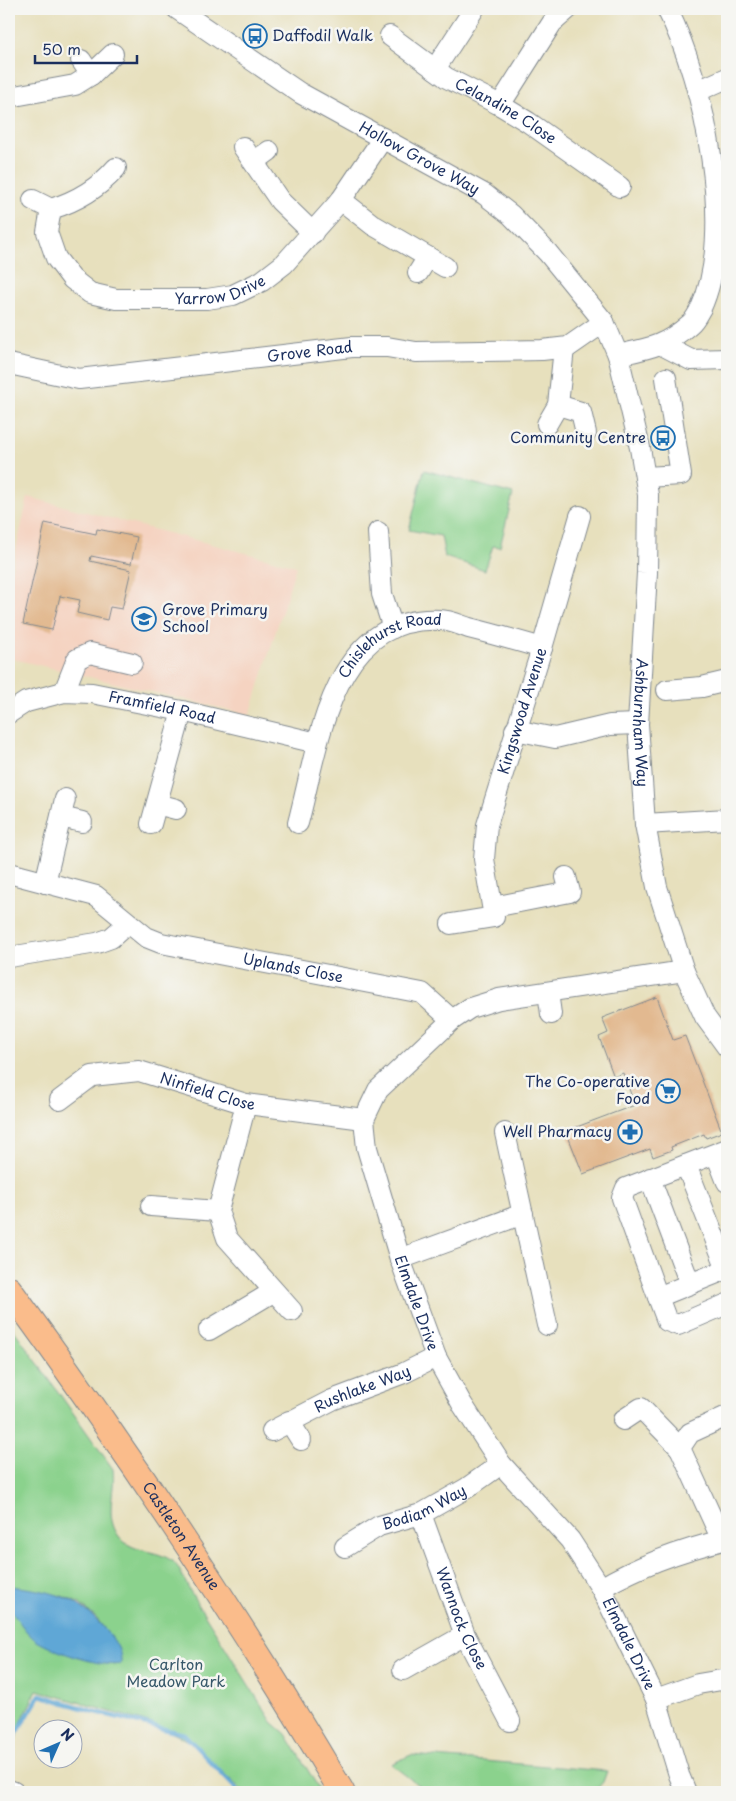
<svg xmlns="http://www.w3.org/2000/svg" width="736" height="1801" viewBox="0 0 736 1801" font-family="'Playpen Sans',sans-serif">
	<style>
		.built { fill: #f5d3c1 }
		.green { fill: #8bd28d; stroke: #538076 }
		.water { fill: #5fa7d6; stroke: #3d6b9a }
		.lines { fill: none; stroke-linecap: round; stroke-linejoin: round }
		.stream { stroke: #5fa7d6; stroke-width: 4.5 }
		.building { fill: #e2b990 }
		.minor-casing { stroke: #81888e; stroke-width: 22 }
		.major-casing { stroke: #81888e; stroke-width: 27 }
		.minor { stroke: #fff; stroke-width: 20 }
		.major { stroke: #fabc8b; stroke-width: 25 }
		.labels { text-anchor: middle; stroke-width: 5; stroke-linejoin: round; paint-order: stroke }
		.poi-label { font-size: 15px; fill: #1b2f5e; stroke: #f6f6f2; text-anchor: end }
		.street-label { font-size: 15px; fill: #1b2f5e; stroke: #f6f6f2 }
		.park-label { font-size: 15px; fill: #37586a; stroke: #f6f6f2 }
	</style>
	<rect width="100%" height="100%" fill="#f6f6f2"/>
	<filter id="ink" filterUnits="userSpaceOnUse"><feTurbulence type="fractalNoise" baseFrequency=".02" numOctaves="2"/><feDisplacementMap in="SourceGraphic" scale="10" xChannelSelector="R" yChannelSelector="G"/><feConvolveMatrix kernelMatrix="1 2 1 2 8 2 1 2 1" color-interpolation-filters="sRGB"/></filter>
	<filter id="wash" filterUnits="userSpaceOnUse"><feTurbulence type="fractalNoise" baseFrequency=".0096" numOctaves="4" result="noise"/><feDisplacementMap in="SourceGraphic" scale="20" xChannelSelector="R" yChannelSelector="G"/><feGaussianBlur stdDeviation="1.12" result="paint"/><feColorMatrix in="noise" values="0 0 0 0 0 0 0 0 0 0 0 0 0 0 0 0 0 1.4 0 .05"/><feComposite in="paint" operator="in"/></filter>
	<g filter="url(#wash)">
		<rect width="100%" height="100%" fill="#e7e0bd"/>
		<!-- built -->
		<polygon class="built" points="28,497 296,566 250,715 9,658 9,580"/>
		<!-- green -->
		<g class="green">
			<polygon points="424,470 513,494 500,547 493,546 485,570 445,557 441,536 409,530"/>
			<path d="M9,1323L113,1469C116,1492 104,1514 118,1535C132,1556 162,1547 177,1566C183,1575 187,1587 193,1596C219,1638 246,1680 272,1722L286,1734L321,1792H244L189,1741L156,1725L37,1690L9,1746V1609L54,1649L115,1665L112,1638L96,1618L80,1604L62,1596L9,1586Z"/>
			<polygon points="411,1755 607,1771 603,1782 594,1792 427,1792 391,1764"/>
		</g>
		<!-- water -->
		<path class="water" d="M9,1586C54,1591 78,1596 108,1633C116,1642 122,1652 121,1664C103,1668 53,1651 37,1641C25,1633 18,1618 9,1609Z"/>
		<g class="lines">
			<!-- stream -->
			<polyline class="stream" points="9,1746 40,1695 92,1711 184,1734 239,1792"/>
		</g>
		<g id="blocks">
			<!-- building -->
			<g class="building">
				<polygon points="45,523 96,534 97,529 137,537 131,564 91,556 90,561 131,570 122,609 110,607 107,620 77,613 80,600 60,596 52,630 23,624"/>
				<polygon points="657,997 673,1040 685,1036 722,1132 706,1138 704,1134 671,1147 672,1150 653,1157 650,1149 583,1174 566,1131 635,1105 623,1073 614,1077 599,1037 608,1033 602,1018"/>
			</g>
		</g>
	</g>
	<g filter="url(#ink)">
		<use href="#blocks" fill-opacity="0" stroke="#81888e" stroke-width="1"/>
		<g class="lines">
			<!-- minor casing -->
			<g class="minor-casing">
				<g id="minor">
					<path id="s1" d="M177,9L300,93L484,194L511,215L548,253L604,322L618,355L640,448L648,495L647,573L638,724L645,824L657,887L684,971L705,1017L727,1047"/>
					<path id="s2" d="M390,36L447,78L500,105L528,122L620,187"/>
					<polyline points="81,60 91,75"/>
					<polyline points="435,69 474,9"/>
					<polyline points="700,90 727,78"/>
					<polyline points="9,97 75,85 91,75 113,54"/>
					<polyline points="500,105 552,23 568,9"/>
					<polyline points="243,147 280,201 313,233"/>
					<polyline points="254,162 269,151"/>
					<path id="s3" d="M116,168C98,189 77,201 51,209L47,232L56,258L72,279L90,293L116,299H207L233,295L262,281L284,264L341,200L383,138"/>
					<polyline points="33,200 51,209"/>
					<polyline points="341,200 373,225 445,267"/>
					<polyline points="418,273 428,257"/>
					<polyline points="662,345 691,360 727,359"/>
					<path d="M618,355C650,348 665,346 690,324C695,320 698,313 701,308C736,233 705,83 667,9"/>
					<path id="s4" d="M9,364L79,379L352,347H387L416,352L542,350L568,347L604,322"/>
					<polyline points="558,405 581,412 586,433"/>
					<polyline points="547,424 558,405 564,348"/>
					<polyline points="645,477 681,475 666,378"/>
					<polyline points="378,532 382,594 393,628"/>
					<polyline points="667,690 702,687 727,681"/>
					<polyline points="64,692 77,659 90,653 132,663"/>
					<path id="s5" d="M9,713L26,702L64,692L92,693L182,711L317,743"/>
					<polyline points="515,730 555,738 610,725 638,724"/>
					<polyline points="157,804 176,809"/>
					<polyline points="61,817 82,822"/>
					<path id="s6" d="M298,823C319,745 331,614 440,620C449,620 460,625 469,628C493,634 518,641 542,648"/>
					<polyline points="151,824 182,711"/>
					<polyline points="645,824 727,819"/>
					<path id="s7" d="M9,873L96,896L146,937L161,943L422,993L452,1020"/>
					<polyline points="45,883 65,799"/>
					<polyline points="493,907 570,892 566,877"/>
					<path id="s8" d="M451,924L494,917L484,859L487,825L542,648L580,516"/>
					<polyline points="9,957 97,943 111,938 128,923"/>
					<path id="s9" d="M684,971L499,999L470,1008L452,1020L378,1090L364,1119L367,1148L400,1259L436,1357L462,1404L501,1464L570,1540L601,1588L656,1699L679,1775L686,1792"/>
					<polyline points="548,992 551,1014"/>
					<path id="s10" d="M60,1100L92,1076L139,1071L246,1104L364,1119"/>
					<polyline points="246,1104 218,1211 227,1238 292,1311"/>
					<polyline points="505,1133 547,1325"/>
					<polyline points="727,1149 626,1188 622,1198 658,1297 727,1269"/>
					<polyline points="716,1154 727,1182"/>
					<polyline points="686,1165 727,1269"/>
					<polyline points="650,1178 690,1284"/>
					<polyline points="151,1206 218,1211"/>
					<polyline points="400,1259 523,1214"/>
					<polyline points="658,1297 667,1321 678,1325 727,1304"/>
					<polyline points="209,1330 273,1292"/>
					<polyline points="623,1420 641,1408 680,1448"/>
					<polyline points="289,1421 301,1440"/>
					<path id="s11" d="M272,1431L332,1400L404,1373L436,1357"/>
					<path id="s12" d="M421,1514L465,1635L510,1721"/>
					<polyline points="722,1540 680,1448 690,1433 727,1416"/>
					<path id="s13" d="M345,1547L379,1526L421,1514L467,1488L501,1464"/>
					<path d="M601,1588C641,1564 682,1550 727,1539"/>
					<polyline points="403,1670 465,1635"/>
					<polyline points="656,1699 698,1684 727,1679"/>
					<polyline points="9,1790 14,1792"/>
				</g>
			</g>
			<!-- major casing -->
			<g class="major-casing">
				<g id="major">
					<path id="s14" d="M9,1289C127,1451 240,1619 342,1792"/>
				</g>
			</g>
			<!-- minor -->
			<use href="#minor" class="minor"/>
			<!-- major -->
			<use href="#major" class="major"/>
		</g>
	</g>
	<!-- icons -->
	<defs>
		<g id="bus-ring" transform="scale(1.25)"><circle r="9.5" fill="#f6f6f2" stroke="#1f6fb2" stroke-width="1.5"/><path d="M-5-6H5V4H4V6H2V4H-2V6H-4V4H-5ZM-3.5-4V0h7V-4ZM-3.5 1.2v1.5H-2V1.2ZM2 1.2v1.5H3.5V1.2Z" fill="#1f6fb2"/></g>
		<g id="school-ring" transform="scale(1.25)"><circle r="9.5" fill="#f6f6f2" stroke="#1f6fb2" stroke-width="1.5"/><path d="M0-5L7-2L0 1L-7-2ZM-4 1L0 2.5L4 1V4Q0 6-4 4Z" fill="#1f6fb2"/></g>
		<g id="supermarket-ring" transform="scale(1.25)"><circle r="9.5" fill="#f6f6f2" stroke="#1f6fb2" stroke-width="1.5"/><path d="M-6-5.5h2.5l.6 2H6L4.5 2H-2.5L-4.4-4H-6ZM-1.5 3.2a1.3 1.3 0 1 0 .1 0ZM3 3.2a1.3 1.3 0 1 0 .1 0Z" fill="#1f6fb2"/></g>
		<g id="pharmacy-ring" transform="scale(1.25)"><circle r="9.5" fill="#f6f6f2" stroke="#1f6fb2" stroke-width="1.5"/><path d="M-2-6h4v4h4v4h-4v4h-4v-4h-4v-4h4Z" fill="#1f6fb2"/></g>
	</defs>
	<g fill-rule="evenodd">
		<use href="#bus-ring" x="255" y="36"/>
		<use href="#bus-ring" x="663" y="438"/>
		<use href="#school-ring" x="144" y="619"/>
		<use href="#supermarket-ring" x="668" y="1091"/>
		<use href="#pharmacy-ring" x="630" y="1132"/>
	</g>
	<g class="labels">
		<!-- poi labels -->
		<g class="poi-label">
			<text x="272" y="41" text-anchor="start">Daffodil Walk</text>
			<text x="646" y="443">Community Centre</text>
			<text x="162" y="615" text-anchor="start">Grove Primary<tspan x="162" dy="17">School</tspan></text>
			<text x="650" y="1087">The Co-operative<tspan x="650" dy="17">Food</tspan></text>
			<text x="612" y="1137">Well Pharmacy</text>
		</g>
		<!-- street labels -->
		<g class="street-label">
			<text dy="5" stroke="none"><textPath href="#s2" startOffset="138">Celandine Close</textPath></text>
			<text dy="5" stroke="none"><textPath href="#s1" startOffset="285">Hollow Grove Way</textPath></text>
			<text dy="5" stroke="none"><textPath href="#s3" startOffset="310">Yarrow Drive</textPath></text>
			<text dy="5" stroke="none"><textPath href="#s4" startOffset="304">Grove Road</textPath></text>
			<text dy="5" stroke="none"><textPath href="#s6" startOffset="214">Chislehurst Road</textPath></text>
			<text dy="5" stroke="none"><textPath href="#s5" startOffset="159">Framfield Road</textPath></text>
			<text dy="5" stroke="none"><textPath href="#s8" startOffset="256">Kingswood Avenue</textPath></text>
			<text dy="5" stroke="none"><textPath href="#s1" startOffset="942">Ashburnham Way</textPath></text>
			<text dy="5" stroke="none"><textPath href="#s7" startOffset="305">Uplands Close</textPath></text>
			<text dy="5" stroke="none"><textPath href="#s10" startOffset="159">Ninfield Close</textPath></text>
			<text dy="5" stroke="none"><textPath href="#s9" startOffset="565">Elmdale Drive</textPath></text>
			<text dy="5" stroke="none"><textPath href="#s11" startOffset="100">Rushlake Way</textPath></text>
			<text dy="5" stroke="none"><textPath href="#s13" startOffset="89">Bodiam Way</textPath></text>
			<text dy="5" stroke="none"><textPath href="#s14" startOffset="301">Castleton Avenue</textPath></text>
			<text dy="5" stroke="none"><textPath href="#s12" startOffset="112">Wannock Close</textPath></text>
			<text dy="5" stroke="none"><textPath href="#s9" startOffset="970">Elmdale Drive</textPath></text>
		</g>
		<!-- park labels -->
		<g class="park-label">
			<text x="176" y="1670">Carlton<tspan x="176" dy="17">Meadow Park</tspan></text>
		</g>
	</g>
	<!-- margin -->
	<rect width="736" height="1801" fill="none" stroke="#f6f6f2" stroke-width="30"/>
	<!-- north arrow -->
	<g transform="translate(58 1744) rotate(45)"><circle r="24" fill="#f6f6f2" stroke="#9ea6b7"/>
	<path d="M0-4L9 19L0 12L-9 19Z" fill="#1f6fb2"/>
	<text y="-8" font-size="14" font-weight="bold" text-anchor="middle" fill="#1b2f5e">N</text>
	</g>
	<!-- scale -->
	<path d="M35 55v8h102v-8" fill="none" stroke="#1b2f5e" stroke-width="2.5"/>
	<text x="42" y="55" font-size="15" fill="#1b2f5e" stroke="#f6f6f2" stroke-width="4" paint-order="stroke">50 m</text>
</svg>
